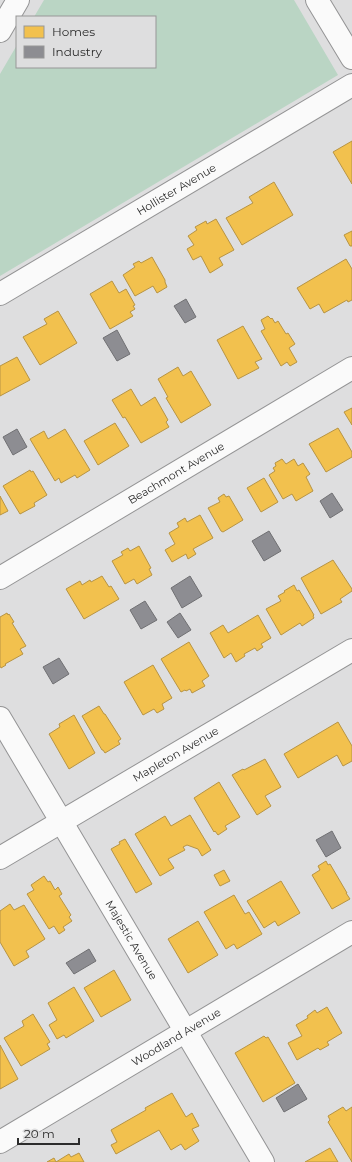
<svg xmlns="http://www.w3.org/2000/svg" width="352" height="1162" viewBox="0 0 352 1162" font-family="Montserrat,sans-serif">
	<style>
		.green { fill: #bad5c4 }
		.homes { fill: #f2c14e; stroke: #b79444 }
		.industry { fill: #8d8d92; stroke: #707073 }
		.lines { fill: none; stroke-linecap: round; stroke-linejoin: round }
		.minor-casing { stroke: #949495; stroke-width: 24 }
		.major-casing { stroke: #949495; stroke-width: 24 }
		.minor { stroke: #fafafa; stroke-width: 22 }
		.major { stroke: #fafafa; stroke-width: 22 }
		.labels { text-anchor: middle; stroke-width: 4; stroke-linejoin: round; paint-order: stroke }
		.street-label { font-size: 11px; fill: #2c2c2c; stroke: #dededf }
	</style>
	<rect width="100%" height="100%" fill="#dededf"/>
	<!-- green -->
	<polygon class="green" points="44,0 294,0 338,75 0,276 0,74 17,45 17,67 155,67 155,17 34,17"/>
	<!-- homes -->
	<g class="homes">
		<polygon points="352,141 352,184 333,152"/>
		<polygon points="274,182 293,215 242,245 226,218 253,203 249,197"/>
		<polygon points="216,219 234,250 219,258 223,265 210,273 201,256 193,260 187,249 194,245 188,236 197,230 195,227 206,221 207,224"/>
		<polygon points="352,231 352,246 350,246 344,235"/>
		<polygon points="152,257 165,280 165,282 167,287 157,293 153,286 135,296 123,275 135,267 133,264 139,261 141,263"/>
		<polygon points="346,259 352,269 352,300 348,302 347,300 324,313 319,304 310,309 297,288"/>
		<polygon points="112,281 119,293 126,289 135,305 133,306 135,309 130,312 133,316 110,329 90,294"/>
		<polygon points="58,311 77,343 40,365 23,337 47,324 44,319"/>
		<polygon points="268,316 271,319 272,318 275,323 278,321 286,334 288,333 295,344 289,348 297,362 290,366 287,362 281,366 261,331 265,329 261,320"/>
		<polygon points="243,326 262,359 255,362 259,368 238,379 217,340"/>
		<polygon points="17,357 30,380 0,396 0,366"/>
		<polygon points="178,367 183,376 191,371 211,405 181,423 166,398 168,397 158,379"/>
		<polygon points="131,389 141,406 155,397 168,420 166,422 169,427 141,443 125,417 123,418 112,400"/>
		<polygon points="352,408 352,425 344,412"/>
		<polygon points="115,423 129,446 98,465 84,441"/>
		<polygon points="338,428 352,452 352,457 326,472 309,444"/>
		<polygon points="65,429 90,470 77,478 75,475 61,483 59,478 55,481 30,439 44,431 48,439"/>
		<polygon points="282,459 286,464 294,459 298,466 303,463 310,474 306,477 313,491 296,501 292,494 283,499 269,475 275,471 273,468 276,466 275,463"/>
		<polygon points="30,470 31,472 33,471 47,495 34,503 35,506 20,514 3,486"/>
		<polygon points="264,478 278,502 261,512 247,488"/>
		<polygon points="224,494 226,497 229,496 243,520 223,532 221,531 208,508 220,502 218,498"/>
		<polygon points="0,496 8,511 0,515"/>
		<polygon points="200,515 213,538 193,549 196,554 188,559 186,554 172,562 165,550 175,544 169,533 179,527 177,523 185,518 187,522"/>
		<polygon points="139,546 151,568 149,569 152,575 137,584 134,579 125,584 112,561 123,555 121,552 128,548 130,551"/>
		<polygon points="333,560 352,589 352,591 340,599 342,602 321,614 301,578"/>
		<polygon points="102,576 109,587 111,586 119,599 84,619 66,589 80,581 82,585 90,580 91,582"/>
		<polygon points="294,585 297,591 299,590 314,615 313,616 314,618 302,626 300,623 281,635 266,609 281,601 278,596 285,592 284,591"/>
		<polygon points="7,613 8,615 9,614 14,622 12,623 26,646 20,649 23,654 5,664 6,665 1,668 0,666 0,617"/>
		<polygon points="258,615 271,638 261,644 263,647 257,651 255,648 244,654 245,656 236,662 231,653 224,658 210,633 223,625 228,633"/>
		<polygon points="189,642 209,676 202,681 205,686 192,693 190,689 186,691 185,690 181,692 161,659"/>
		<polygon points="153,665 172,698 162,704 164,709 157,713 154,709 143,715 124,682"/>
		<polygon points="99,706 104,714 105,714 121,739 118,741 120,744 105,753 103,750 102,750 82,716"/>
		<polygon points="74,715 95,753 69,769 49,734 60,727 59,724"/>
		<polygon points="338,722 352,746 352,761 343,766 337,755 298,778 284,754"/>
		<polygon points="265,759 281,787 265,796 271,806 257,815 232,775 243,769 244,770"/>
		<polygon points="219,782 240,817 225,826 227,829 218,835 215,831 214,832 194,798"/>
		<polygon points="190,815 211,850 202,856 198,849 187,845 183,847 185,850 168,859 174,868 160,876 135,834 165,816 171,826"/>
		<polygon points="125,839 152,884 136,893 111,849 120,844 119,842"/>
		<polygon points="326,861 328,865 330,864 347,893 346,893 350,899 332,909 312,875 320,870 318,866"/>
		<polygon points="224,870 230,881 220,886 214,875"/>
		<polygon points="44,876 48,882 50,881 55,890 58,887 62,894 59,896 71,915 69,917 72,921 63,927 65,930 59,934 54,926 49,929 27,894 34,890 31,885"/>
		<polygon points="281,881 300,913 278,926 275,921 264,928 247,901"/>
		<polygon points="234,895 245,914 249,912 262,934 237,949 234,944 226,949 204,912"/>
		<polygon points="10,904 14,910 24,905 45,939 26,951 29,957 14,966 0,942 0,911"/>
		<polygon points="198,921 218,955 188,973 168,939"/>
		<polygon points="114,970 131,1000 101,1017 84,988"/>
		<polygon points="74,987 94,1021 66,1038 64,1035 57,1039 49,1025 57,1020 48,1003"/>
		<polygon points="327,1007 342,1033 327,1042 329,1045 320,1050 318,1048 297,1060 288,1043 302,1036 296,1025 308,1018 307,1016 315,1010 317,1013"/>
		<polygon points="33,1014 50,1042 47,1044 50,1049 21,1066 4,1038 24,1026 22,1021"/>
		<polygon points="264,1036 266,1038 268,1037 295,1083 263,1102 235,1053"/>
		<polygon points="0,1045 18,1079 0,1089"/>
		<polygon points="172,1093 186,1117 192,1113 199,1126 192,1129 199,1141 185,1150 181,1144 171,1150 159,1130 116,1154 111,1145 117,1142 111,1130 146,1110 145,1108"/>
		<polygon points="343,1107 346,1111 352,1107 352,1162 328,1122 330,1120 328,1116"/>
		<polygon points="330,1148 338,1162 305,1162"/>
		<polygon points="79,1153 84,1162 47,1162 54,1158 56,1162 69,1154 71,1157"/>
	</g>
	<!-- industry -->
	<g class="industry">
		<polygon points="186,299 196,317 185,323 174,306"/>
		<polygon points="117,330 130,354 117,361 103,338"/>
		<polygon points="17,429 27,447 13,455 3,437"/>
		<polygon points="332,493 343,510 330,518 320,501"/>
		<polygon points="269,531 281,551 264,561 252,541"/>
		<polygon points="190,576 202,596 182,608 171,588"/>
		<polygon points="145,601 157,620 141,629 130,610"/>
		<polygon points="180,613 191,630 178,638 167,622"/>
		<polygon points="59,658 69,674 53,684 43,667"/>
		<polygon points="332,831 341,848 326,857 316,840"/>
		<polygon points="89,949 96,961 74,974 66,963"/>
		<polygon points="298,1084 307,1099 284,1112 276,1098"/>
	</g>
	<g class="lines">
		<!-- minor casing -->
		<g class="minor-casing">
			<g id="minor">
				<polyline points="317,0 352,58"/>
				<path id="s1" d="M0,294L352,85"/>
				<path id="s2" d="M0,578L352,368"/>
				<path id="s3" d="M0,718L263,1162"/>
				<path id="s4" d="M0,858L352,650"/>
				<path id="s5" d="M0,1142L352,932"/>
			</g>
		</g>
		<!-- major casing -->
		<g class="major-casing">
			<polyline id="major" points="0,31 18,0"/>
		</g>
		<!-- minor -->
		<use href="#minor" class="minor"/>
		<!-- major -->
		<use href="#major" class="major"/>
	</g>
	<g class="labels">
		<!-- street labels -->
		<g class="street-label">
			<text dy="4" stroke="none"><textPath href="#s1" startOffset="205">Hollister Avenue</textPath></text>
			<text dy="4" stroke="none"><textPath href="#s2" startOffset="205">Beachmont Avenue</textPath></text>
			<text dy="4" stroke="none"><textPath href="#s4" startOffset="204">Mapleton Avenue</textPath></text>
			<text dy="4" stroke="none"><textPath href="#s3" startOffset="258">Majestic Avenue</textPath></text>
			<text dy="4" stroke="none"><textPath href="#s5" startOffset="205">Woodland Avenue</textPath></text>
		</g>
	</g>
	<!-- legend -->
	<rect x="16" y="16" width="140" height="52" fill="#dededf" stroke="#979797"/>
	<rect x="24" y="26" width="20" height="12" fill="#f2c14e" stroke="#979797"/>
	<text x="52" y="36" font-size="12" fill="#2c2c2c">Homes</text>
	<rect x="24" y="46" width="20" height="12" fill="#8d8d92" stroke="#979797"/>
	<text x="52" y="56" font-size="12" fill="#2c2c2c">Industry</text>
	<!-- scale -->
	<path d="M18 1138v6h61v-6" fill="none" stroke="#2c2c2c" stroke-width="2"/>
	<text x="24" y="1138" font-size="12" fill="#2c2c2c" stroke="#dededf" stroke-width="3" paint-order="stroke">20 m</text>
</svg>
